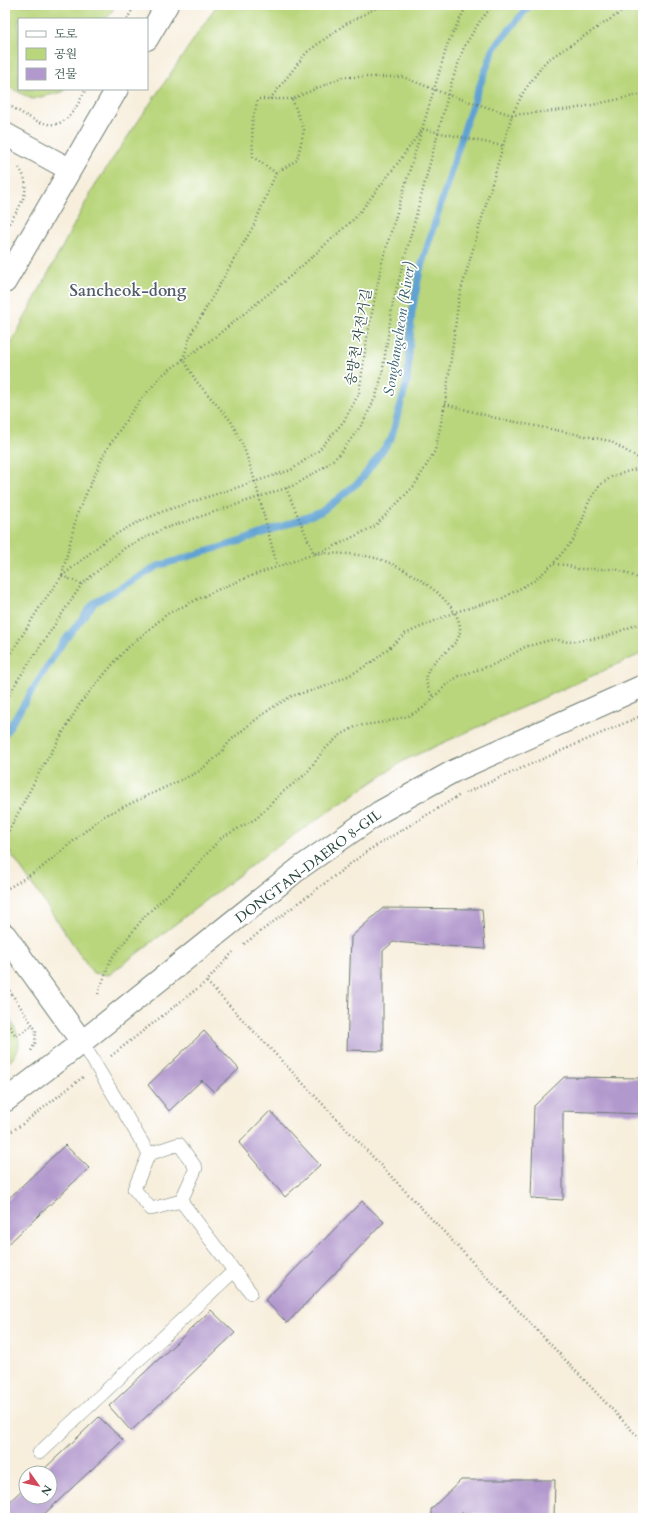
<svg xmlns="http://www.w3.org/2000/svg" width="648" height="1523" viewBox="0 0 648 1523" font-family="Cardo,'Noto Serif KR',serif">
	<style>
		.green { fill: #b9d67c; stroke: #6c8a58 }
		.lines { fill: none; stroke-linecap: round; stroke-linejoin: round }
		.stream { stroke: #5ea2d3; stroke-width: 7 }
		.building { fill: #b299cd }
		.service-casing { stroke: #6b7b6f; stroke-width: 14 }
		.tertiary-casing { stroke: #6b7b6f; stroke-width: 24 }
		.path { stroke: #6b7b6f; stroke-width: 2.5; stroke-dasharray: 1 3; stroke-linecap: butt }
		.service { stroke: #fff; stroke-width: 13 }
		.tertiary { stroke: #fff; stroke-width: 22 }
		.labels { text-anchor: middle; stroke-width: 3.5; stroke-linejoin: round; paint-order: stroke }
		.street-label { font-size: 14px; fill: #1f3d34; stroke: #fff }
		.water-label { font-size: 15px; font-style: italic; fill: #35606c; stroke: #fff }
		.quarter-label { font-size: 16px; font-weight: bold; fill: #525d6a; stroke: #fff }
	</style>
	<rect width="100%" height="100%" fill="#fff"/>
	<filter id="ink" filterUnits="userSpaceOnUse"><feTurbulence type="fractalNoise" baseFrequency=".025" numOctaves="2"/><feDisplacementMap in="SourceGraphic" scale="8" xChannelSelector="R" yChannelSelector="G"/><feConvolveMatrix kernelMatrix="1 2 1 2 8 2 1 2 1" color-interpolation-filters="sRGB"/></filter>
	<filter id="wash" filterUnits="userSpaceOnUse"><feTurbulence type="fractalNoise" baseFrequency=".012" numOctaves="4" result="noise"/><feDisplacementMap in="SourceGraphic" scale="16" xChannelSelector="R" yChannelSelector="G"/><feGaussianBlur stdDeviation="0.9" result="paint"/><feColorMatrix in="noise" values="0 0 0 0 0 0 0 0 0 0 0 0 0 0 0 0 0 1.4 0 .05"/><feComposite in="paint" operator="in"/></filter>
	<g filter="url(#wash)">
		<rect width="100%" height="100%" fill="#f7eedc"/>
		<!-- green -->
		<g class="green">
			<polygon points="5,5 116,5 107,19 19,19 19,89 65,89 63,92 32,99 5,85"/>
			<polygon points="217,5 643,5 643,653 405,760 269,852 109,975 93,973 5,845 5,355 95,185"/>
			<path d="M5,1013C19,1032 28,1048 5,1065Z"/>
		</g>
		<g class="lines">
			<!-- stream -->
			<polyline class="stream" points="5,734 59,648 94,603 158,566 241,541 321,512 360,481 391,439 407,382 412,312 420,270 469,114 494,48 530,5"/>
		</g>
		<g id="blocks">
			<!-- building -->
			<g class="building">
				<polygon points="642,825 643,825 643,867 640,867"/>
				<polygon points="383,908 482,909 485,949 393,942 383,951 383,1051 347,1050 351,937"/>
				<polygon points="204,1031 239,1069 214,1092 202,1080 169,1111 148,1085"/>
				<polygon points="564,1077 643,1078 643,1114 563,1111 563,1200 531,1198 534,1106"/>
				<polygon points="270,1111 320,1165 285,1197 239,1143"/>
				<polygon points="65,1145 89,1168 5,1247 5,1202"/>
				<polygon points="362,1201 384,1222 287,1323 265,1300"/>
				<polygon points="211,1310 235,1333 131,1431 109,1406"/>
				<polygon points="99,1417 123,1440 40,1518 5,1518 5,1506 26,1486 26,1497 50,1497 50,1473 40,1473"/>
				<polygon points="461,1480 555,1480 554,1517 461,1513 461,1518 431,1518 431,1509"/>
			</g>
		</g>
	</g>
	<g filter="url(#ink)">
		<use href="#blocks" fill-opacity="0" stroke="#6b7b6f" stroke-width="1"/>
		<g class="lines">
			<!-- service casing -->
			<g class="service-casing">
				<g id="service">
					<polyline points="82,1042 149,1154 134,1189 151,1209 181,1201 196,1168 179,1144 149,1154"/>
					<polyline points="181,1201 251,1293"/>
					<polyline points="39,1453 234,1271"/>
				</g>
			</g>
			<!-- tertiary casing -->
			<g class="tertiary-casing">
				<g id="tertiary">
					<polyline points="147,39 167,5"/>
					<polyline points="5,134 69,169"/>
					<polyline points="5,282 117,89"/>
					<polyline points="5,935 82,1042"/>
					<polyline points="5,1101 82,1042 301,867 380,812 454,771 643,686"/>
				</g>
			</g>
			<!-- path -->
			<g class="path">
				<polyline points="127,19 135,5"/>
				<polyline points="270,99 307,52 344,25 376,8 375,5"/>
				<polyline points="292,99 258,99 252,123 253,157 276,173 297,160 304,130 292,99 343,77 403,77 448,95 512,115 573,109 643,94"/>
				<path d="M5,103C24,113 51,137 69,116C76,109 81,98 86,89"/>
				<polyline points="276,173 254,225 191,334 183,359 196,381 231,421 244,448 255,481 277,566"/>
				<path d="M5,230C16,211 36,190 19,168"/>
				<polyline points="445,404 496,418 610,441 643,461"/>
				<path d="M286,488L314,554C335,553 355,553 375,558C401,564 461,600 460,630C460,655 407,661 434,698"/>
				<polyline points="554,564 566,565 578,569 616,569 643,580"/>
				<polyline points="62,575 77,514 105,452 137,404 162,375 215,337 293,274 356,217 398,163 422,129 503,146"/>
				<polyline points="62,576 82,584"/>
				<polyline points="5,663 41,605 62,576 106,540 132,525 164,511 291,470 318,451 344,421 359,393 367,338 382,262 448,43 467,5"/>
				<polyline points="5,702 19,678 82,584 126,547 163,529 295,485 323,468 339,455 363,423 376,396 382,375 393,302 451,84 464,47 480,21 493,5"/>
				<polyline points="465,793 643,715"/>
				<polyline points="5,838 39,773 81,702 124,651 167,614 217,590 251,576 331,548 375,526 414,486 435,451 445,404 459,297 512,115 524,91 546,61 629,7 642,5"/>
				<polyline points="5,890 40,869 102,817 198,772 218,756 231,740 250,724 273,707 292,696 324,687 354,673 375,660 405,634 455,612 501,599 535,580 553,564 573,540 582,521 589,501 600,485 613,476 643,467"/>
				<polyline points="244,944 369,850 460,795"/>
				<polyline points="207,982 643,1442"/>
				<polyline points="5,984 36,1030 35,1043 31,1051"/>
				<polyline points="98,994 111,959 145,916 185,878 221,838 257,818 280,794 306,774 323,751 339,736 357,726 385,722 408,716 422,709 446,685 459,676 495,664 525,647 554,639 568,642 605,637 643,622"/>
				<polyline points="5,1020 16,1036 33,1025"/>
				<polyline points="111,1056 207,981 233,952"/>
				<polyline points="5,1135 20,1126 83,1077"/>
			</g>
			<!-- service -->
			<use href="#service" class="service"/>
			<!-- tertiary -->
			<use href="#tertiary" class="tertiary"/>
		</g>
	</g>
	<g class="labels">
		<!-- street labels -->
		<g class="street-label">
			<text transform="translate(358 337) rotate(-80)" y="5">송방천 자전거길</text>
			<text transform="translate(308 866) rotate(-37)" y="5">DONGTAN-DAERO 8-GIL</text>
		</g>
		<!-- water labels -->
		<g class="water-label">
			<text transform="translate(399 329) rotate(-81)" y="5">Songbangcheon (River)</text>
		</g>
		<!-- quarter labels -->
		<g class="quarter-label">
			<text x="128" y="296">Sancheok-dong</text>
		</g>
	</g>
	<!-- margin -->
	<rect width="648" height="1523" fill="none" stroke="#fff" stroke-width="20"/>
	<!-- legend -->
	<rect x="18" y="18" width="130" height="72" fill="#ffffff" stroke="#a5b1ae"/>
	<rect x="26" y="31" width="20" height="6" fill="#ffffff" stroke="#a5b1ae"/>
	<text x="54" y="38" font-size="12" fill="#1f3d34">도로</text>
	<rect x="26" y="48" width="20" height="12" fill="#b9d67c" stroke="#a5b1ae"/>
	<text x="54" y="58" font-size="12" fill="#1f3d34">공원</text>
	<rect x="26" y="68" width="20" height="12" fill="#b299cd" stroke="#a5b1ae"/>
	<text x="54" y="78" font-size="12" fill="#1f3d34">건물</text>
	<!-- north arrow -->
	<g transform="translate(38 1485) rotate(123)"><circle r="19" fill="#ffffff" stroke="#a5b1ae"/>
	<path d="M0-3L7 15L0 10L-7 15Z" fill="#d1495b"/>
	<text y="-6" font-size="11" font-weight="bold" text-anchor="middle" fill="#1f3d34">N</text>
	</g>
</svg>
